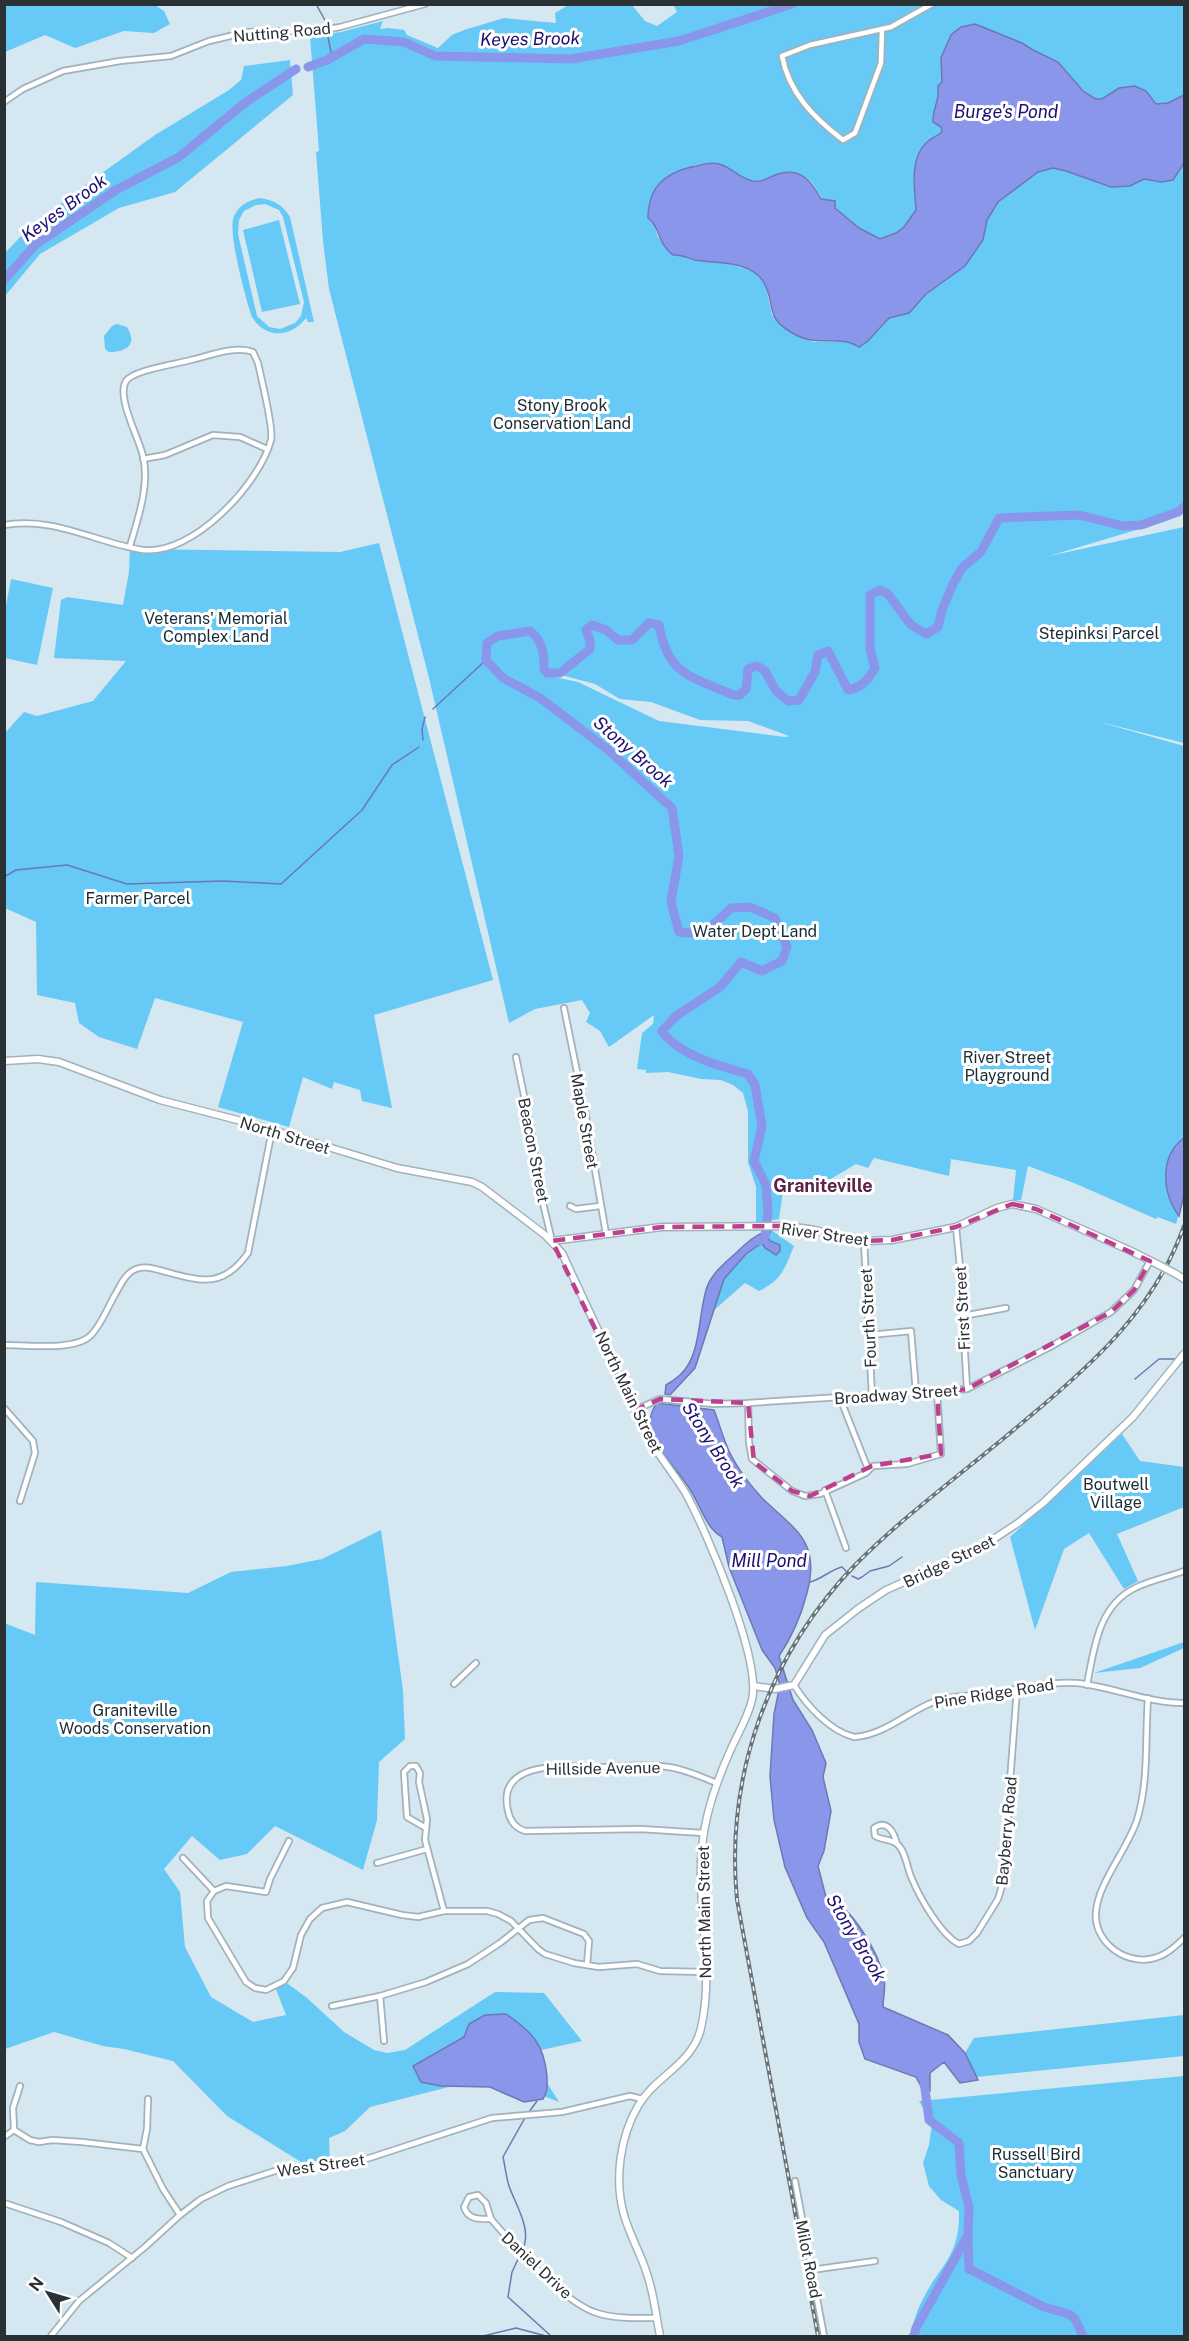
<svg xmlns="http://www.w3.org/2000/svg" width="1189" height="2341" viewBox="0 0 1189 2341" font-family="'Public Sans',sans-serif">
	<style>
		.green { fill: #66c9f6; fill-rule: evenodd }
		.water { fill: #8a96ea; stroke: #6d78b4; stroke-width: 1.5 }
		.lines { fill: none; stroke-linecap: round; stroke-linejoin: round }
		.stream { stroke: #6d78b4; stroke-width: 1.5 }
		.river { stroke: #8a96ea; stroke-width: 9 }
		.minor-casing { stroke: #a1b2bb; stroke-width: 8 }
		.secondary-casing { stroke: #a1b2bb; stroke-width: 9 }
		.minor { stroke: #fff; stroke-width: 4.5 }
		.secondary { stroke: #fff; stroke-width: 6 }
		.rail-casing { stroke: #69747a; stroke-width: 4 }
		.rail { stroke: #fff; stroke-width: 1.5; stroke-dasharray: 4.5; stroke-linecap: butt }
		.secondary-bridge-casing { stroke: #a1b2bb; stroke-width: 9; stroke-linecap: butt }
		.secondary-bridge { stroke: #fff; stroke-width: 6 }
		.marked { fill: none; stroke: #bd408f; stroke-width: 4.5; stroke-dasharray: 12 8; stroke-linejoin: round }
		.labels { text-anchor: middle; stroke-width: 6; stroke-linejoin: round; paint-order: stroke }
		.street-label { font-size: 16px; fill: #2a3135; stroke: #fff }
		.park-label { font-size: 16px; fill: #182c35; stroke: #fff }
		.water-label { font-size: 18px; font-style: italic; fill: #1e1073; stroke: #fff }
		.neighbourhood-label { font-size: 18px; font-weight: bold; fill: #5e2247; stroke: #fff }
	</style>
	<rect width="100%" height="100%" fill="#d5e7f0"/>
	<!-- green -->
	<g class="green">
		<polygon points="5,4 155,5 164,11 170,24 154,33 124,31 75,48 45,35 5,52"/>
		<path d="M570,4L632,5L645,21L657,26L677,12L673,4L1184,5V95L1168,103L1156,104L1146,91L1119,88L1102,99H1096L1084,92L1058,62L1033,50L1022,43L997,33L951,34L941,58L942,83L938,86C940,101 932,110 933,122L941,127L942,132L925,144L914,170L916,210L904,227L896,233L880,239L859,228L835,208V201L822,199C811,180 810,175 787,175C783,175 778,174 774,176C766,179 760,182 752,181C739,178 731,167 719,164C696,158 659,178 650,200C647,205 648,212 649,218L653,221L658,237L680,254L697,260L726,263L756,272L766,287L772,315L813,342L868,341L889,318L909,313L926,294L965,266L983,240L987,220L998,202L1038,172L1053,168L1066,171L1111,187L1130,186L1144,179L1161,182L1173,180L1184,163V512L1163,522L1049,556L1184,527V743L1096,721L1184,746V1196L1176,1224L1158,1217L1156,1219L1074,1183L1028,1166L1021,1200H1013L1016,1170L951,1159L949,1176L874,1158L868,1168L856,1164L829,1180L783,1191L779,1219L756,1223V1187L748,1162V1111L743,1093L733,1085L721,1080L701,1079L668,1072L646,1073V1070L637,1069L642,1033L653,1024L654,1015L609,1047L600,1031L586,1022L590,1013L582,1000L535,1009L509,1023L429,678L329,289L323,241L316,152L319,151L310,36L341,32L383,21L380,29L388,28L404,30L407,35L438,48L452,35L464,30L504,18L556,23L555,13ZM561,675L595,684L620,699L651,702L700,720L748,721L789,736L785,737L659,721L578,682L554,677Z"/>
		<polygon points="290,60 293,95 175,192 119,208 40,254 5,296 5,253 24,233 77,191 155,135 229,90 241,80 244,66"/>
		<path d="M260,198C274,200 283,205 290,217L314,322H308L306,318C291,338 266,339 252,317C246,300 227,230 234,216C239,205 249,200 260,198ZM265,204L279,210L283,217L304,302L301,316L295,323L280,329L269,327L257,316L238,234L239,220L244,211L256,205Z"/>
		<polygon points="279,220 300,304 262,312 243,230"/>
		<path d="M117,324L127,327C138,345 126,352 109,352L105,349L104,336L112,326Z"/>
		<polygon points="379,543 493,980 374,1015 392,1108 362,1101 360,1090 334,1082 332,1089 303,1077 289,1127 218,1107 243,1022 155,998 137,1049 99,1037 79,1023 75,1003 37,995 36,922 5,908 4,734 24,712 37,716 93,701 126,661 54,658 61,600 67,597 123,605 129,572 130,546 141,549 340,552"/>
		<polygon points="11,579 53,588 37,665 5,658 5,611"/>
		<path d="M771,1230L794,1246C785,1268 782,1280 759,1291L745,1283L713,1311C716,1301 718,1288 723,1279C731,1266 755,1243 770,1241L768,1237Z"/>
		<polygon points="1122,1434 1140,1461 1184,1467 1184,1507 1117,1534 1138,1581 1124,1589 1089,1533 1064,1549 1035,1630 1010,1537"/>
		<polygon points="381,1530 403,1691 405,1739 379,1762 377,1820 363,1870 275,1826 247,1854 220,1860 192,1836 164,1869 180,1892 185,1947 211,1997 253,2022 286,2015 275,1987 284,1981 307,1998 344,2032 374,2050 387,2053 405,2050 495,1992 544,1993 582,2041 528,2053 559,2102 492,2076 370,2107 345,2131 329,2138 330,2166 309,2167 227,2116 173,2061 124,2049 103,2046 54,2032 5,2049 4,1623 35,1635 36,1582 188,1593 231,1572 287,1566 322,1559"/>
		<polygon points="1184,1642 1184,1648 1140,1668 1094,1673"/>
		<polygon points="1184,2015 1184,2056 976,2077 965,2053 974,2038"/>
		<path d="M1184,2076V2336H910C913,2325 916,2312 922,2301C940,2264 960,2258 959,2211L941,2200L929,2186L923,2163L929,2145L933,2117L925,2111L919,2101Z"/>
	</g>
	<!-- water -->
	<g class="water">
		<path d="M975,24L1022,43L1033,50L1058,62L1084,92L1096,99H1102L1119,88L1135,86L1146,91L1156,104L1168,103L1184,95V163L1173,180L1161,182L1144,179L1130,186L1111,187L1066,171L1053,168L1038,172L998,202L987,220L983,240L965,266L926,294L909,313L889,318L868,341L859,347C841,335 818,346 798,336C761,318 778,305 763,281C749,260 717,264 695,260C687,258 682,254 673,255C657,243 660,226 648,218C648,186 666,172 696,166C704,164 711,162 719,164C731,167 739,178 752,181C762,183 769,177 778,174C801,167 812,182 821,199L835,201V208L859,228L880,239L896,233L904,227L916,210C915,189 909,160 926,143C930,139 937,136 942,132L941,127L933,122C932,110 940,101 938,86L942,82L941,58L951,35L961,27Z"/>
		<path d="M1184,1138V1195L1179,1216C1162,1193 1159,1156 1184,1138Z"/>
		<path d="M771,1230L768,1237L770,1241L780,1245V1251L776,1255L765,1248L762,1243L746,1254L724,1279L695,1368L670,1395L665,1394L666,1385C671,1382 677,1378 681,1374C702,1354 698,1312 707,1287C712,1273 726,1262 737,1252C746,1243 758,1232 771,1230Z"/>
		<path d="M657,1403L714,1410C720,1425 724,1443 732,1457C739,1470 752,1487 762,1498C795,1530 821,1541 807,1593C801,1616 792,1637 779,1656L793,1700L812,1730L826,1763L823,1777L831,1811L824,1851L818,1866L826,1897C851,1905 879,1953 884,1979C886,1988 883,1998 883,2007L948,2035L965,2053L978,2080L960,2083L944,2062L930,2073V2091L924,2092L916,2077L865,2059L859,2042V2024L824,1942L807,1918L785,1867L774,1820L770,1776L774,1714L780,1685L775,1668L762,1650L729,1567L722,1537C706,1528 701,1507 691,1491C681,1474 658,1451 652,1434C648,1422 650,1413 657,1403Z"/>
		<path d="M506,2014C532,2032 544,2044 547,2076C547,2086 548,2091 543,2099L524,2102L490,2087L441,2086L421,2082L413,2066L464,2037L469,2024L485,2015Z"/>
	</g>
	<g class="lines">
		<!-- stream -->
		<g class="stream">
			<polyline points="316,4 326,22 327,27"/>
			<polyline points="327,32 332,57"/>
			<polyline points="433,709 486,660"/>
			<polyline points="423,740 422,729 425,717"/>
			<polyline points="4,877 16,870 67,865 127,884 223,881 281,884 362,810 392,765 419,747"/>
			<polyline points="1135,1379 1159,1359 1176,1359"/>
			<polyline points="852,1576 858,1579 862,1577 870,1571 889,1566 902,1557"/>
			<path d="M810,1582C822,1579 830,1570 842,1567L846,1571"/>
			<polyline points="529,2112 537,2101"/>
			<path d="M522,2251C533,2230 516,2206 509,2186C506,2176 505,2166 503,2157L526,2116"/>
			<polyline points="520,2255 512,2272 508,2297 551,2336"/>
			<polyline points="483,2336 516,2328 546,2336"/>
			<polyline points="909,2336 916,2328"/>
		</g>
		<!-- river -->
		<g class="river">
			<polyline points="308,67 327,60 364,39 404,42 435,56 571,59 679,41 792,4"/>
			<polyline points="4,280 35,245 116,190 179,157 246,102 296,69"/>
			<path d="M760,1241L765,1236L768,1211L766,1185L754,1161L762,1126L755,1085L748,1074C722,1067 678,1055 662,1031L676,1016L720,987L741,962L762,971L782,961L787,947L775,918L750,907L731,908C713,926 705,936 679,932L671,902L679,856L672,808L607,749L540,698L503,678L486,660L487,643L498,636L530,631C543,641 544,653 544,669L547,673H560L590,649V640L586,630L592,625L606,630L618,640H632L649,623L659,625C668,676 691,676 733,695H740L746,689L748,669L757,666L765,671L776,691L788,701L799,700L815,672L818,655L828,651L848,690C862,688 868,679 875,668L870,649V595L880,590L888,594L911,625L926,634L938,627L942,610L953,584L962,568L981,552L999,518L1079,515L1123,526L1141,525L1178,512L1184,507"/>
			<polyline points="968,2235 969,2269 1044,2307 1069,2314 1075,2319 1083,2336"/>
			<polyline points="914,2336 916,2328 968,2235 969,2207 961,2175 959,2143 929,2120 924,2081"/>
		</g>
		<!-- minor casing -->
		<g class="minor-casing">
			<g id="minor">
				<path d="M882,29L881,63L855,133L843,140C814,118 789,93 782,56L810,45L891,27L932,4"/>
				<polyline points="4,102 23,89 63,71 120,61 171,56 209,41 247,32 323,30 340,27 425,4"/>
				<polyline points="143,459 165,455 213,435 240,437 267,449"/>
				<path d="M4,525C53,516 97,543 143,550C193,556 260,483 271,440C274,428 261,378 258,363L253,352C235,345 209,356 191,360C177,364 133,370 126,381C116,397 139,438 143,456C150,485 138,518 130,546"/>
				<polyline points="564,1008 585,1111 606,1234"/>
				<polyline points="516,1057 531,1129 542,1199 552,1241"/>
				<polyline points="570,1206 576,1209 600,1206"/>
				<polyline points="956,1227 960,1267 967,1389"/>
				<polyline points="864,1241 872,1396"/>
				<polyline points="963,1316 1006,1308"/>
				<polyline points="870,1335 911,1331 916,1392"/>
				<path d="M4,1345C26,1345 74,1351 90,1336C101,1326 108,1306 116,1293C121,1284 126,1273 136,1269C144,1266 151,1268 159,1270C198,1280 221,1291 248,1253L272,1130"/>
				<polyline points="840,1398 868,1469"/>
				<polyline points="748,1403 749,1442 752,1459 792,1491 805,1496 820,1494 866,1473 873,1466 907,1464 941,1454 937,1392"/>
				<polyline points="4,1408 33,1441 35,1453 20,1501"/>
				<polyline points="635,1410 660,1399 714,1404 748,1403 967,1389 1050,1347 1111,1312 1134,1290 1150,1261"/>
				<polyline points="825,1490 846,1548"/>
				<polyline points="454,1684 476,1663"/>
				<path d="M794,1685C807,1706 830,1731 854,1737C891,1735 917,1700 955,1697C968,1695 982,1695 996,1693C1023,1688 1049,1681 1077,1683C1113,1687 1148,1703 1184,1703"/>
				<path d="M1087,1685C1094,1649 1098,1606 1135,1588C1150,1580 1169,1577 1184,1571"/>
				<path d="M1148,1698C1145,1738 1149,1781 1137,1820C1127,1850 1098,1883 1096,1912C1093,1940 1123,1964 1150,1959C1164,1957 1175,1947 1184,1938"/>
				<polyline points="426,1828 407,1817 404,1772 410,1766 416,1766 420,1773 419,1782 427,1819 425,1840 444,1911"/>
				<path d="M703,1833L641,1829L525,1831C515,1828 510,1821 508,1811C495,1757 572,1767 603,1767C625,1766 646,1764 668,1767C685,1769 701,1777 717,1783"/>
				<polyline points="289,1841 270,1879 266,1892 226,1886 214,1891 207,1901 208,1918 246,1982 255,1988 266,1990 284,1981 293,1968 301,1935 310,1919 322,1908 347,1902 402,1915 418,1917 444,1911 487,1911 498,1914 511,1921 538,1949 545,1954 574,1963 599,1967 637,1964 660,1971 705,1972"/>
				<path d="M897,1844C894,1832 887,1819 874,1828L875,1836C881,1840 891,1839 897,1844C906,1851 907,1869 912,1879C920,1898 941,1935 959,1944L969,1941L977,1933L998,1899L1002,1886L1007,1845L1009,1795L1017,1689"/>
				<polyline points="183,1858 214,1891"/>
				<polyline points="377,1863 427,1849"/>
				<polyline points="380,1996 384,2041"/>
				<polyline points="332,2006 380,1996 426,1982 468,1964 500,1943 529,1920 543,1918 584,1934 589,1941 587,1965"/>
				<polyline points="14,2130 30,2140 39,2142 52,2140 82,2142 143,2149 163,2189 180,2215"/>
				<polyline points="14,2130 13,2108 20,2086"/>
				<polyline points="4,2137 14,2130"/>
				<polyline points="143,2149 147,2129 148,2099"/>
				<polyline points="795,2181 824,2336"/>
				<polyline points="4,2203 61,2222 109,2243 132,2258"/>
				<path d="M491,2219L486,2203L478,2195L469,2197L464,2207C468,2220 479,2219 491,2219C514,2246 564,2303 597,2313C615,2319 638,2318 656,2318"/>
				<polyline points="811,2270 875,2261"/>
				<polyline points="51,2336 79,2301 145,2247 180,2215 201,2199 228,2186 278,2170 354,2163 492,2118 562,2112 630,2096 642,2099"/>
			</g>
		</g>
		<!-- secondary casing -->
		<g class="secondary-casing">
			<g id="secondary">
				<path d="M4,1061L38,1059L59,1062L160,1100L253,1124L397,1168L472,1182L482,1187L545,1235L562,1253L645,1431C656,1453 672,1471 685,1492C706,1530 762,1660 752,1700C748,1717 738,1733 731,1749C717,1780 705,1813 702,1847C696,1907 715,1968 701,2028C693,2064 655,2076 638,2106C620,2137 614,2180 624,2215C630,2236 641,2254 647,2274C654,2294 656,2316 660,2336"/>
				<polyline points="552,1241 662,1227 786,1226 809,1229 864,1241 892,1240 956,1227 997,1208 1012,1204 1036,1209 1129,1250 1159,1265"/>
				<polyline points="1176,1274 1184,1279"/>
				<polyline points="754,1686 775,1689 794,1685 825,1635 859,1608 886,1590 980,1548 1018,1523 1043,1503 1133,1417 1184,1354"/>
			</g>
		</g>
		<!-- minor -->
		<use href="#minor" class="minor"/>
		<!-- secondary -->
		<use href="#secondary" class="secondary"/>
		<!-- rail casing -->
		<g class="rail-casing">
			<path id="rail" d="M818,2336L737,1900C725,1775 769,1654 856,1564C909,1511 972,1466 1029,1417C1094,1363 1155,1308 1184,1226"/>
		</g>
		<!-- rail -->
		<use href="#rail" class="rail"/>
		<!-- secondary-bridge casing -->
		<g class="secondary-bridge-casing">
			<polyline id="secondary-bridge" points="1159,1265 1176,1274"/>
		</g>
		<!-- secondary-bridge -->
		<use href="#secondary-bridge" class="secondary-bridge"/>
	</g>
	<!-- marked area -->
	<path class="marked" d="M1012,1204L1036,1209L1150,1261L1134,1290L1111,1312L967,1389L937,1392L941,1454L872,1466L810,1496L792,1491L754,1462L748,1403L660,1399L635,1410L552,1241L662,1227L786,1226L864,1241L892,1240L956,1227Z"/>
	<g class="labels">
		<!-- street labels -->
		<g class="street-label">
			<text transform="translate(282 32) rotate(-5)" y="6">Nutting Road</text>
			<text transform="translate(585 1121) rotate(80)" y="6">Maple Street</text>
			<text transform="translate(285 1135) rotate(17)" y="6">North Street</text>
			<text transform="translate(534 1150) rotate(79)" y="6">Beacon Street</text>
			<text transform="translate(825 1234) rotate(8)" y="6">River Street</text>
			<text transform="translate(962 1308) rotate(-93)" y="6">First Street</text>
			<text transform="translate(868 1318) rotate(-93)" y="6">Fourth Street</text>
			<text transform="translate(629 1392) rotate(64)" y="6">North Main Street</text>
			<text transform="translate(896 1394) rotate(-4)" y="6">Broadway Street</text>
			<text transform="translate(949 1561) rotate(-26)" y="6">Bridge Street</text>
			<text transform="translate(994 1693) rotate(-9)" y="6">Pine Ridge Road</text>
			<text transform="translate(603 1768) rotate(-1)" y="6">Hillside Avenue</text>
			<text transform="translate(1006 1831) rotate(-85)" y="6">Bayberry Road</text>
			<text transform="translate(704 1912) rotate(-91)" y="6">North Main Street</text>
			<text transform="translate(321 2165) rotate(-8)" y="6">West Street</text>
			<text transform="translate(809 2259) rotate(79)" y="6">Milot Road</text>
			<text transform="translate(537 2265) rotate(43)" y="6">Daniel Drive</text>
		</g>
		<!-- park labels -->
		<g class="park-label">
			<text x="562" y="411">Stony Brook<tspan x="562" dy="18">Conservation Land</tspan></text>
			<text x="216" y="624">Veterans' Memorial<tspan x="216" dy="18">Complex Land</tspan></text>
			<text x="1099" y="639">Stepinksi Parcel</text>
			<text x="138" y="904">Farmer Parcel</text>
			<text x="755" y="937">Water Dept Land</text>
			<text x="1007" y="1063">River Street<tspan x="1007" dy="18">Playground</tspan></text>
			<text x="1116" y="1490">Boutwell<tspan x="1116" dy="18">Village</tspan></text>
			<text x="135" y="1716">Graniteville<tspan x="135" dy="18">Woods Conservation</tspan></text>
			<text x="1036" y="2160">Russell Bird<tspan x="1036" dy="18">Sanctuary</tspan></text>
		</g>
		<!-- water labels -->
		<g class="water-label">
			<text transform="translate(530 39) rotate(-1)" y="6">Keyes Brook</text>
			<text x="1006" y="118">Burge's Pond</text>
			<text transform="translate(64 208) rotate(-36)" y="6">Keyes Brook</text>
			<text transform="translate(633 752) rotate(41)" y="6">Stony Brook</text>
			<text transform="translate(713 1445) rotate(57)" y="6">Stony Brook</text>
			<text x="769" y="1567">Mill Pond</text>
			<text transform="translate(856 1938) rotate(59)" y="6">Stony Brook</text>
		</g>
		<!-- neighbourhood labels -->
		<g class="neighbourhood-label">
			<text x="823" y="1192">Graniteville</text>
		</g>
	</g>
	<!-- border -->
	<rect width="1189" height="2341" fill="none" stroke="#2a3135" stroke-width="12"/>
	<!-- north arrow -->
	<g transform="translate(48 2293) rotate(307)" stroke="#ffffff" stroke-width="4.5" paint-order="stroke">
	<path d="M0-4.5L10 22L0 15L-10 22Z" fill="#2a3135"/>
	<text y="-9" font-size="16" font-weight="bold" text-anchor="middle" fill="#2a3135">N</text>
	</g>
</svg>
